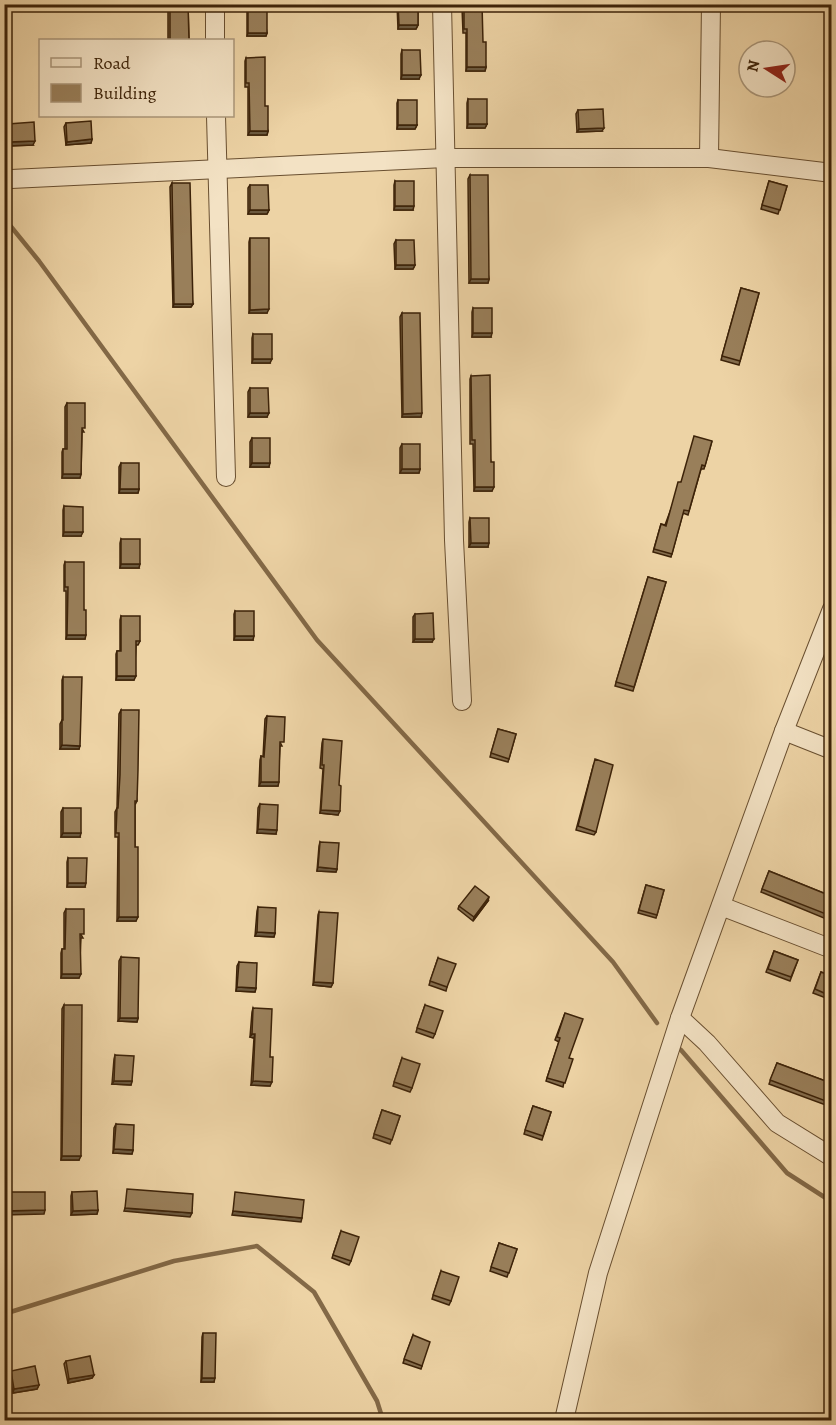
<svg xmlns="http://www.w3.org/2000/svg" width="836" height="1425" viewBox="0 0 836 1425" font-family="Alegreya,serif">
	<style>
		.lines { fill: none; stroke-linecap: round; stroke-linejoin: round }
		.stream { stroke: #836947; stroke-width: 4.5 }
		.minor-casing { stroke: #694f30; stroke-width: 20 }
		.minor { stroke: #f3e2c4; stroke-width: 18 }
		.wall { fill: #846d4d; stroke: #3d2309; stroke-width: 1.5 }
		.shaded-wall { fill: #6b593f; stroke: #3d2309; stroke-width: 1.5 }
		.building { fill: #997f5a; stroke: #3d2309; stroke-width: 1.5 }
	</style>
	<rect width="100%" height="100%" fill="#edd3a5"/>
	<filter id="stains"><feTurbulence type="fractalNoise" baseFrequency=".00333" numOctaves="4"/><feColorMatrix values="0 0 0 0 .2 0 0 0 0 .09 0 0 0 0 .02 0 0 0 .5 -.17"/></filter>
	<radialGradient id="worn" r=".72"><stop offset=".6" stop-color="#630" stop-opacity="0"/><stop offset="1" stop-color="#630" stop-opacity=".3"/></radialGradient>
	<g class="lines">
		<!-- stream -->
		<g class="stream">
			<polyline points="4,218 39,261 317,640 613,962 657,1023"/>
			<polyline points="681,1050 787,1173 832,1202"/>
			<polyline points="4,1314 174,1261 257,1246 314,1292 377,1401 383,1420"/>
		</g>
		<!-- minor casing -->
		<g class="minor-casing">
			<g id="minor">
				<polyline points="215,4 215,40"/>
				<polyline points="442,4 454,540 462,701"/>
				<polyline points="216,116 226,477"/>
				<polyline points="709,158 711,4"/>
				<polyline points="11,179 445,158 709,158 832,173"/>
				<polyline points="784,731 832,750"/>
				<polyline points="721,906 832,949"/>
				<polyline points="680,1018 707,1043 777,1123 832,1157"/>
				<polyline points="564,1420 598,1273 680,1018 784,731 832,609"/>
			</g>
		</g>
		<!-- minor -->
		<use href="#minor" class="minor"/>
	</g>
	<!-- wall -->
	<g class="wall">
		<polygon points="168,4 188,4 189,40 168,40"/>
		<polygon points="247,4 262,4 267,33 266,36 247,36"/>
		<polygon points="397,4 418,4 418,25 416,29 398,29"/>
		<polygon points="464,4 486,67 485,71 466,71 466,33 463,33 462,8"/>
		<polygon points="402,50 419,79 401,79 401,54"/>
		<polygon points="246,58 268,131 267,135 248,135 248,87 245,87 245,61"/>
		<polygon points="468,99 487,124 485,128 467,128 467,103"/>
		<polygon points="398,100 417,125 415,129 397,129 397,103"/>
		<polygon points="578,110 602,131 577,132 576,114"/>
		<polygon points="66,123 92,139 91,143 66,145 64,127"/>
		<polygon points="8,124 33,145 8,146 7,127"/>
		<polygon points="470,175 489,279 488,283 469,283 468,179"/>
		<polygon points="395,181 413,210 394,210 394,185"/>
		<polygon points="769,181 787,186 778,214 761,209"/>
		<polygon points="172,183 193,304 191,307 173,307 170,187"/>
		<polygon points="250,185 269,210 267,214 248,214 248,188"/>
		<polygon points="250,238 267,313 249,313 249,242"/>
		<polygon points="396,240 415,265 413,269 395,269 394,244"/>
		<polygon points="741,288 759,293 739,365 721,360"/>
		<polygon points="473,308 491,337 472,337 472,312"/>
		<polygon points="402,313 421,417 402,417 400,317"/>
		<polygon points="253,334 270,363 252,363 252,338"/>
		<polygon points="471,376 491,462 492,491 474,491 473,444 470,444 470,379"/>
		<polygon points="250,388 267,417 248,417 248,392"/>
		<polygon points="67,403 84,432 82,432 81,474 80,478 62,478 62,452 63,449 65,449 65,407"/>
		<polygon points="252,438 269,467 250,467 250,442"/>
		<polygon points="712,441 704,469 701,469 688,515 683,513 671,557 653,552 661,524 665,525 681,482"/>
		<polygon points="402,444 420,469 419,473 400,473 400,448"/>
		<polygon points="121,463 139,489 138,493 119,493 119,467"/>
		<polygon points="64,506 81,536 63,536 63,510"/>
		<polygon points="470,518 488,547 469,547 469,522"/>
		<polygon points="121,539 139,568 120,568 120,543"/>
		<polygon points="65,562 84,610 85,639 66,639 66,591 64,591 64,565"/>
		<polygon points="648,577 666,582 633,691 615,686"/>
		<polygon points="235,611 253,640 234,640 234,614"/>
		<polygon points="415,614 432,642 413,642 413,617"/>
		<polygon points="121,616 140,641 138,645 136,645 134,680 116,680 116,654 117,651 120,651 120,620"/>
		<polygon points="63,677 79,749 60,749 60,724 62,720 62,680"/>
		<polygon points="121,710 137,801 135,805 135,847 136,921 117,921 118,837 115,837 115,812 117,808 119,714"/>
		<polygon points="267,716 282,746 280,746 278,786 259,786 260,760 261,756 263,757 265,719"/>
		<polygon points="498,729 516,734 508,762 490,757"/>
		<polygon points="323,739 338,815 320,813 323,769 320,768 322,743"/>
		<polygon points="594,763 596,832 594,835 576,830"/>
		<polygon points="831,789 831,802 827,800"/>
		<polygon points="260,804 276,834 257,833 258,808"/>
		<polygon points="63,808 80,837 61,837 61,812"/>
		<polygon points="320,842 337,869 336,872 317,871 319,846"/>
		<polygon points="68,858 85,887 67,887 67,862"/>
		<polygon points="769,871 831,896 831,921 761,892"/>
		<polygon points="646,885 664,890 656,918 638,913"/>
		<polygon points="488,901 473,921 458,909 459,906"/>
		<polygon points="258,907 275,933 274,937 255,936 257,911"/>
		<polygon points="66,909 83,938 81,938 79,978 61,978 61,953 62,949 64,949 64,913"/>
		<polygon points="319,912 333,983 331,987 313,985 318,915"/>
		<polygon points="774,951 798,960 790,981 766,972"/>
		<polygon points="121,957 138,1018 137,1022 118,1021 119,961"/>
		<polygon points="438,958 447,987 446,991 429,985"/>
		<polygon points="239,962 256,988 255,992 236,991 237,966"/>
		<polygon points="821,972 831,976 831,1000 813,993"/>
		<polygon points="64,1005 79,1160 61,1160 62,1009"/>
		<polygon points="425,1005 435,1034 433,1038 416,1032"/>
		<polygon points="253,1008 270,1057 270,1086 251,1085 254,1038 250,1037 252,1012"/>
		<polygon points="565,1013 569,1058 563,1087 546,1081 559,1042 555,1040"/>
		<polygon points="115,1055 132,1081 131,1085 112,1084 114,1059"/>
		<polygon points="402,1058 412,1088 410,1092 393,1086"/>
		<polygon points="777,1063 831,1083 831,1107 769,1084"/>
		<polygon points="533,1106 551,1112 542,1140 524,1134"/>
		<polygon points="382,1110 400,1116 390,1144 373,1138"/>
		<polygon points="116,1124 133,1150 132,1154 113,1153 114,1128"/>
		<polygon points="72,1192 98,1210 97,1214 71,1215 71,1196"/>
		<polygon points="341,1231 351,1261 349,1265 332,1258"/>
		<polygon points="499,1243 517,1249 507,1277 490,1271"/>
		<polygon points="441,1271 451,1301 449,1305 432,1299"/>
		<polygon points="203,1333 214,1382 201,1382 202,1337"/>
		<polygon points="413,1335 422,1366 421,1369 403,1363"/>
		<polygon points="66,1361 94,1375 92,1378 68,1383 64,1364"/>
		<polygon points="11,1371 39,1385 37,1389 13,1393 9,1375"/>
	</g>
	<!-- shaded-wall -->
	<g class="shaded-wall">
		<polygon points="399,25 418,25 416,29 398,29"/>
		<polygon points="248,33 267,33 266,36 247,36"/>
		<polygon points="467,67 486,67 485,71 466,71"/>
		<polygon points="402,75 421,75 419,79 401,79"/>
		<polygon points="468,124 487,124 485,128 467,128"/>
		<polygon points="398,125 417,125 415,129 397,129"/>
		<polygon points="604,128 602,131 577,132 579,129"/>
		<polygon points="250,131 268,131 267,135 248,135"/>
		<polygon points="92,139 91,143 66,145 67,142"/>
		<polygon points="35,141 33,145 8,146 9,142"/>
		<polygon points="395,206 414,206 413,210 394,210"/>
		<polygon points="250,210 269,210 267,214 248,214"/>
		<polygon points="396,265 415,265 413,269 395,269"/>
		<polygon points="471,279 489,279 488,283 469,283"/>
		<polygon points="174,304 193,304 191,307 173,307"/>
		<polygon points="269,309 267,313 249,313 250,310"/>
		<polygon points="473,333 492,333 491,337 472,337"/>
		<polygon points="253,359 272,359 270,363 252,363"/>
		<polygon points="250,413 269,413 267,417 248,417"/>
		<polygon points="422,413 421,417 402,417 403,414"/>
		<polygon points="252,463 270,463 269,467 250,467"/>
		<polygon points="402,469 420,469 419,473 400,473"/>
		<polygon points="63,474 81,474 80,478 62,478"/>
		<polygon points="475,487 494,487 492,491 474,491"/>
		<polygon points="120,489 139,489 138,493 119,493"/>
		<polygon points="64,532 83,532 81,536 63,536"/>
		<polygon points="471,543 489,543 488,547 469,547"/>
		<polygon points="121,564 140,564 139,568 120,568"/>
		<polygon points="67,635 86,635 85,639 66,639"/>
		<polygon points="235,636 254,636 253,640 234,640"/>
		<polygon points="415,639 434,639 432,642 413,642"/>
		<polygon points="117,676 136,676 134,680 116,680"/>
		<polygon points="62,745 80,746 79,749 60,749"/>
		<polygon points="261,782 279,782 278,786 259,786"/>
		<polygon points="321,810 340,811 338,815 320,813"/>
		<polygon points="258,829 277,830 276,834 257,833"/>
		<polygon points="63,833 81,833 80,837 61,837"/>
		<polygon points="318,867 337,869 336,872 317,871"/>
		<polygon points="68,883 86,883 85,887 67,887"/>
		<polygon points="489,897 488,901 473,921 474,917"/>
		<polygon points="119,917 138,917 136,921 117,921"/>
		<polygon points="257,932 275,933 274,937 255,936"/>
		<polygon points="62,974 81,974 79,978 61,978"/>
		<polygon points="314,982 333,983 331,987 313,985"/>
		<polygon points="237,987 256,988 255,992 236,991"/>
		<polygon points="120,1018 138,1018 137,1022 118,1021"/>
		<polygon points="252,1034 255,1034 254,1038 250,1037"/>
		<polygon points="114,1081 132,1081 131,1085 112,1084"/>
		<polygon points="253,1081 272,1082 270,1086 251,1085"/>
		<polygon points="114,1149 133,1150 132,1154 113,1153"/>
		<polygon points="62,1156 81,1156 79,1160 61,1160"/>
		<polygon points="125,1208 192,1213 190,1217 124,1211"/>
		<polygon points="45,1210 44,1214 4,1215 4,1211"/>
		<polygon points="98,1210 97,1214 71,1215 73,1211"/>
		<polygon points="233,1211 302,1218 301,1222 232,1215"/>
		<polygon points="94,1375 92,1378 68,1383 69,1379"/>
		<polygon points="202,1378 215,1378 214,1382 201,1382"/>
		<polygon points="39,1385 37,1389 13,1393 14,1389"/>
	</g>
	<!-- building -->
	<g class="building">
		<polygon points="170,4 188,4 189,40 170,40"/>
		<polygon points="248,4 262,4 262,7 267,7 267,33 248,33"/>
		<polygon points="398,4 418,4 418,25 399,25"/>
		<polygon points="464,4 482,4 483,42 486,42 486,67 467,67 467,29 464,29"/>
		<polygon points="402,50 420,50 421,75 402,75"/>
		<polygon points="265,57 265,106 268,106 268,131 250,131 249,83 246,83 246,58"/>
		<rect x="468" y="99" width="19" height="25"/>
		<rect x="398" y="100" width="19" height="25"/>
		<polygon points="603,109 604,128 579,129 578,110"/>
		<polygon points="91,121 92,139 67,142 66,123"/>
		<polygon points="34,122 35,141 9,142 8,124"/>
		<polygon points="470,175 488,175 489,279 471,279"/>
		<rect x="395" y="181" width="19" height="25"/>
		<polygon points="769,181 787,186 780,210 762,205"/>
		<polygon points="172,183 190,183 193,304 174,304"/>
		<polygon points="250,185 268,185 269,210 250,210"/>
		<polygon points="250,238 269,238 269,309 250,310"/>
		<polygon points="396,240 414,240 415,265 396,265"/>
		<polygon points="741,288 759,293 740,361 722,356"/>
		<rect x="473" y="308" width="19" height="25"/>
		<polygon points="402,313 420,313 422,413 403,414"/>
		<rect x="253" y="334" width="19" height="25"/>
		<polygon points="490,375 491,462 494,462 494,487 475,487 475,440 472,440 471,376"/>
		<polygon points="250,388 268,388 269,413 250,413"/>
		<polygon points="67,403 85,403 85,428 82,428 81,474 63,474 63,449 67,449"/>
		<polygon points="694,436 712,441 705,466 702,465 689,511 684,510 672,554 654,549 661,524 666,526 678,482 681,482"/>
		<rect x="252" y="438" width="18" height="25"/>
		<rect x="402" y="444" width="18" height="25"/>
		<polygon points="121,463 139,463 139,489 120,489"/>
		<polygon points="64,506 83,507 83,532 64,532"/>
		<polygon points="470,518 489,518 489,543 471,543"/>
		<rect x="121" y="539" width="19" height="25"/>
		<polygon points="65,562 84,562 84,610 86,610 86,635 67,635 68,587 65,587"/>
		<polygon points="648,577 666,582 634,687 616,682"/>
		<rect x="235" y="611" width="19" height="25"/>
		<polygon points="433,613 434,639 415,639 415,614"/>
		<polygon points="121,616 140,616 140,641 136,641 136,676 117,676 117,651 121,651"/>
		<polygon points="63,677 82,677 80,746 62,745 62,720 63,720"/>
		<polygon points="121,710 139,710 138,770 137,801 135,801 135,847 138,847 138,917 119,917 119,833 116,833 117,808 118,808 120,775"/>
		<polygon points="267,716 285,717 284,742 280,742 279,782 261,782 261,756 264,757"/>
		<polygon points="498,729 516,734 509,759 491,753"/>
		<polygon points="323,739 342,741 339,785 341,786 340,811 321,810 324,765 322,765"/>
		<polygon points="595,759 613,765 596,832 578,826"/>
		<polygon points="260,804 278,805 277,830 258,829"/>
		<rect x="63" y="808" width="18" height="25"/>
		<polygon points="320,842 339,843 337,869 318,867"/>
		<polygon points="68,858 87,858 86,883 68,883"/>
		<polygon points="769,871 831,896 831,916 762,889"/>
		<polygon points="646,885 664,890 657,915 639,910"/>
		<polygon points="475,886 489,897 474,917 459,906"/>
		<polygon points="258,907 276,908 275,933 257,932"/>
		<polygon points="66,909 84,909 84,934 80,934 81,974 62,974 62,949 65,949"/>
		<polygon points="319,912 338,913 333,983 314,982"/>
		<polygon points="774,951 798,960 791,977 768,969"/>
		<polygon points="121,957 139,958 138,1018 120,1018"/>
		<polygon points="438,958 456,964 447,987 430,981"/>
		<polygon points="239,962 257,963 256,988 237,987"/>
		<polygon points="821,972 831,976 831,996 815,989"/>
		<polygon points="64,1005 82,1005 81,1156 62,1156"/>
		<polygon points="425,1005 443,1011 435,1034 417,1028"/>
		<polygon points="253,1008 272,1009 270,1057 273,1057 272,1082 253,1081 255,1034 252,1034"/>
		<polygon points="565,1013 583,1019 569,1058 573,1059 565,1083 547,1078 560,1038 557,1037"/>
		<polygon points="115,1055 134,1056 132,1081 114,1081"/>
		<polygon points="402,1058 420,1064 412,1088 394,1082"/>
		<polygon points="777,1063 831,1083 831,1103 770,1080"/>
		<polygon points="533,1106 551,1112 543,1136 525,1130"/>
		<polygon points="382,1110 400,1116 392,1140 374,1134"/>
		<polygon points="116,1124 134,1125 133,1150 114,1149"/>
		<polygon points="127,1189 193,1194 192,1213 125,1208"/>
		<polygon points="97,1191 98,1210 73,1211 72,1192"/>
		<polygon points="4,1192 45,1192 45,1210 4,1211"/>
		<polygon points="235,1192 304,1200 302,1218 233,1211"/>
		<polygon points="341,1231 359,1237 351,1261 333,1255"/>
		<polygon points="499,1243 517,1249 509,1273 491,1267"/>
		<polygon points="441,1271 459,1277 451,1301 433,1295"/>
		<polygon points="203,1333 216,1333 215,1378 202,1378"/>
		<polygon points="413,1335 430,1342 422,1366 404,1359"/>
		<polygon points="90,1356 94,1375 69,1379 66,1361"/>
		<polygon points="35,1366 39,1385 14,1389 11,1371"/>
	</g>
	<!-- margin -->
	<rect width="836" height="1425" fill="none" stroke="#edd3a5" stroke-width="24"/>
	<rect x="6" y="6" width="824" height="1413" fill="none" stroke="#3d2309" stroke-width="3"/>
	<rect x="12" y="12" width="812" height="1401" fill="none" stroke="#3d2309" stroke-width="1.5"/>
	<!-- legend -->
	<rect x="39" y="39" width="195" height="78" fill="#f3e2c4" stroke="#aa9679" stroke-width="1.5"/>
	<rect x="51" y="58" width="30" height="9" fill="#f3e2c4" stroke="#aa9679" stroke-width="1.5"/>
	<text x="93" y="69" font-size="18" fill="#3d2309">Road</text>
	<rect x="51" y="84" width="30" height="18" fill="#997f5a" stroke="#aa9679" stroke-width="1.5"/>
	<text x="93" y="99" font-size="18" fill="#3d2309">Building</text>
	<!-- north arrow -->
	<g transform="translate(767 69) rotate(282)"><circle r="28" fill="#f3e2c4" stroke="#aa9679" stroke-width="1.5"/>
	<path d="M0-4.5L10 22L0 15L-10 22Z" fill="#8f2418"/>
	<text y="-9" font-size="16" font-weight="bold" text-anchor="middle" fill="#3d2309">N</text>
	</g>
	<rect width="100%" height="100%" filter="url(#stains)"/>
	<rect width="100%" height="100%" fill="url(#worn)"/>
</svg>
